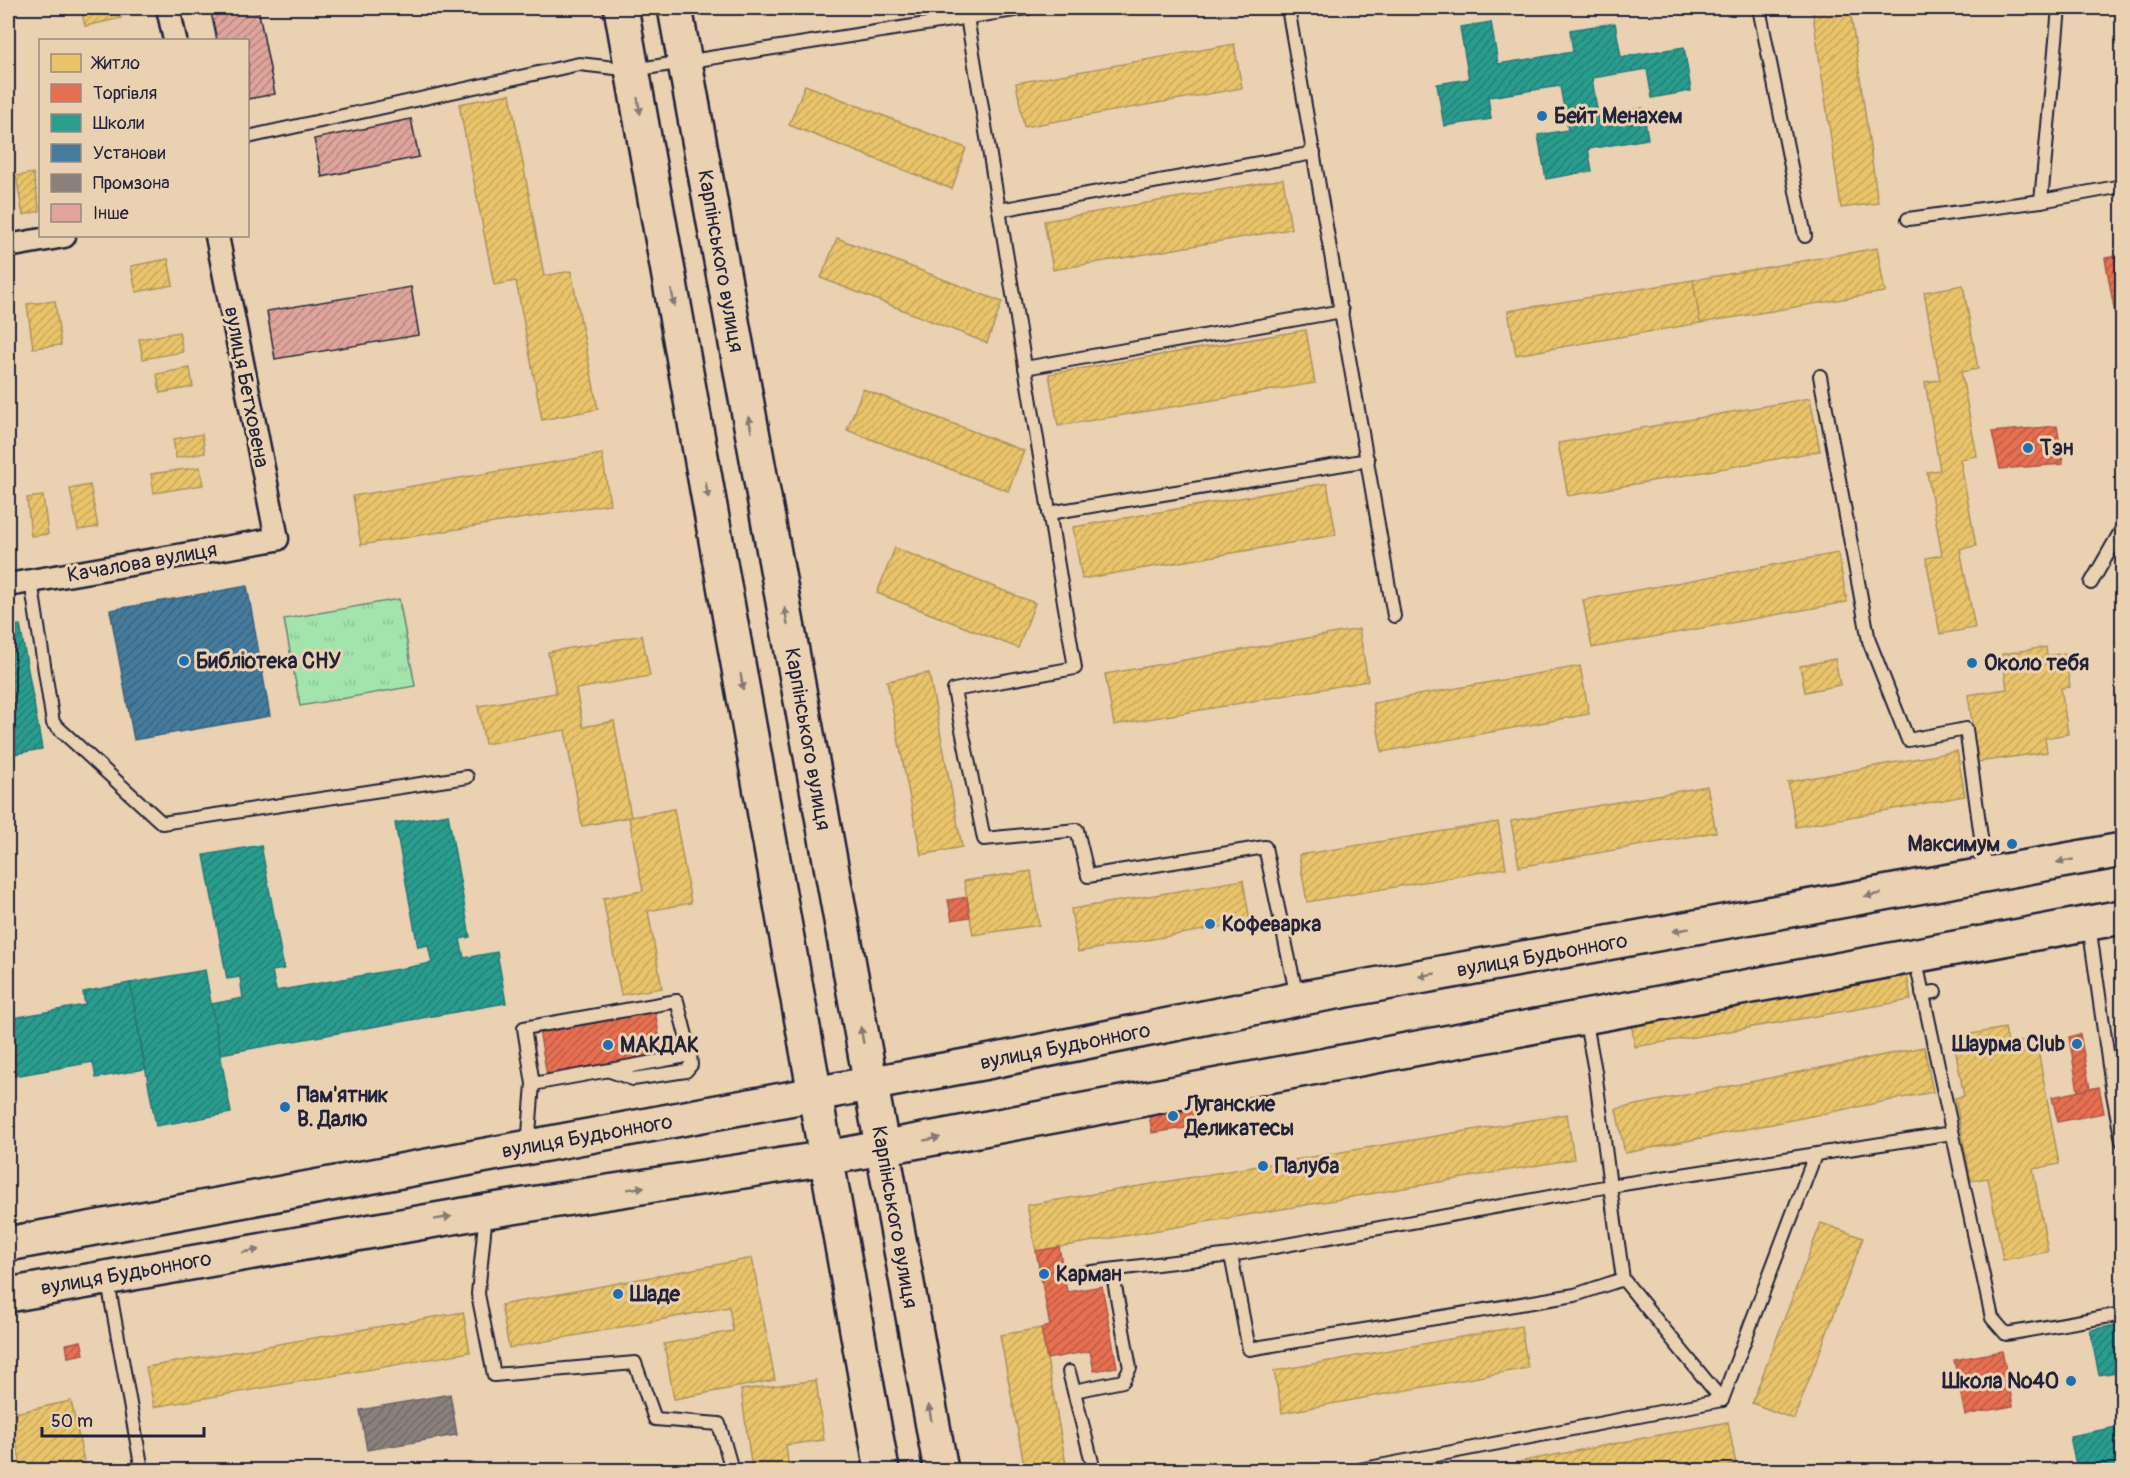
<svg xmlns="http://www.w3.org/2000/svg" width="2130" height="1478" viewBox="0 0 2130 1478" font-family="Pangolin,sans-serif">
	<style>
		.grass { fill: url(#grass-tufts); stroke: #628374; stroke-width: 1.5 }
		.homes { fill: url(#homes-hatch); stroke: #ad935c; stroke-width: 1.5 }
		.shops { fill: url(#shops-hatch); stroke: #ac584a; stroke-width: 1.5 }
		.schools { fill: url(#schools-hatch); stroke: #287876; stroke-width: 1.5 }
		.public { fill: url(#public-hatch); stroke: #3a6080; stroke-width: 1.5 }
		.industry { fill: url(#industry-hatch); stroke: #6b6468; stroke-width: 1.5 }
		.building { fill: url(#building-hatch); stroke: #22223b; stroke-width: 1.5 }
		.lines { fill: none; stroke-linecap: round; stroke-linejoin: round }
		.lane-casing { stroke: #22223b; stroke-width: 16 }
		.street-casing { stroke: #22223b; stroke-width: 27 }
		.secondary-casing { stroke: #22223b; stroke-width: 38 }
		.lane { stroke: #e9d1b1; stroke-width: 12 }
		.street { stroke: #e9d1b1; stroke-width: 22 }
		.secondary { stroke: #e9d1b1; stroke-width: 33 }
		.oneway { fill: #867a76 }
		.poi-dot { fill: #1f6fb2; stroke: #e9d1b1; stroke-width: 2 }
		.labels { text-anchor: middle; stroke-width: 6; stroke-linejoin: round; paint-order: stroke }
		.poi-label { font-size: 21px; font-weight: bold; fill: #22223b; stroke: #e9d1b1; text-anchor: start }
		.street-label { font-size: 21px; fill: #22223b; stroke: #e9d1b1 }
	</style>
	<defs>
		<pattern id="grass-tufts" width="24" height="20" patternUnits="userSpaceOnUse" patternTransform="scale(1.5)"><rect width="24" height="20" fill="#a3e4ad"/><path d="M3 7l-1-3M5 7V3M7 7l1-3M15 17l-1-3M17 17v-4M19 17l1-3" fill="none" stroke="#8cc396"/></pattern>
		<pattern id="homes-hatch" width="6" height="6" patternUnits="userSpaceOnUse" patternTransform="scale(1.5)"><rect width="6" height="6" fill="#e9c46a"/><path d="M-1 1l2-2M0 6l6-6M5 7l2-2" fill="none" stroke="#c8a85d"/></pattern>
		<pattern id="shops-hatch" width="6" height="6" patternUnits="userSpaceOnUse" patternTransform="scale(1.5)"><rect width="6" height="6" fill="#e76f51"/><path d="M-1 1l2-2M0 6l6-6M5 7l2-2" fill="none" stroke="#bb5b44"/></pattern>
		<pattern id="schools-hatch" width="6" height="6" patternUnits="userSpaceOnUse" patternTransform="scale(1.5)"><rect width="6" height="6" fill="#2a9d8f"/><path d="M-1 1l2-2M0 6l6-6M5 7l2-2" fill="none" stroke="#248076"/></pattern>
		<pattern id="public-hatch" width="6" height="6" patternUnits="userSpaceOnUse" patternTransform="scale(1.5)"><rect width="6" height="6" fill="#457b9d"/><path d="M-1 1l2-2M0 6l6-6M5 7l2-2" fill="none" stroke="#396481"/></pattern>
		<pattern id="industry-hatch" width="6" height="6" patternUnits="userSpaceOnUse" patternTransform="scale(1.5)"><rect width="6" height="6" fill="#8a817c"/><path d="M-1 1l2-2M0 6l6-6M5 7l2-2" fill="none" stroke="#706967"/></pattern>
		<pattern id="building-hatch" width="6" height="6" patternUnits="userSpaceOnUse" patternTransform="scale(1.5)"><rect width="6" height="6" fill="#dfa59c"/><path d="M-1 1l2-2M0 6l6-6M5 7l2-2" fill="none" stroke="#b48680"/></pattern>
	</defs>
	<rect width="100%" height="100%" fill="#e9d1b1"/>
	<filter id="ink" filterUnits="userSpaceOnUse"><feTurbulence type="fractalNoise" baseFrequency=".0167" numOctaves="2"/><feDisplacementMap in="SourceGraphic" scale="12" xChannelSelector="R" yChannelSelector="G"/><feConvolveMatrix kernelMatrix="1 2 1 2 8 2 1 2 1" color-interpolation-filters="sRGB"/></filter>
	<g filter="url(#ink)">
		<!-- grass -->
		<polygon class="grass" points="399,599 415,686 300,706 284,619"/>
		<!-- homes -->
		<g class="homes">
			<polygon points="81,8 119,8 121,18 85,26"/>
			<polygon points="1812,8 1850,8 1878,203 1841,208"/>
			<polygon points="1234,44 1242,88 1024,127 1016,83"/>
			<polygon points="805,85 966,148 952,189 789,125"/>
			<polygon points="510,94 544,276 571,271 598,409 542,420 516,281 494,285 459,104"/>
			<polygon points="33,173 40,211 23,215 16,176"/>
			<polygon points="1283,179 1291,229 1053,270 1044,221"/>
			<polygon points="837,238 1002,302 987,343 821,278"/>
			<polygon points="1877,248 1885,292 1700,323 1693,280"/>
			<polygon points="168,259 173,285 136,292 131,266"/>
			<polygon points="1693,280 1700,323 1516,355 1508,311"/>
			<polygon points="1963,285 1978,369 1961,372 1977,456 1960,459 1976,546 1960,549 1975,628 1940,634 1926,558 1942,555 1927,472 1940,470 1925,382 1940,380 1924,292"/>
			<polygon points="55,301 61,345 33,348 27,304"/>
			<polygon points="1306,330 1315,383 1058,426 1049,374"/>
			<polygon points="179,332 183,352 143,359 139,339"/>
			<polygon points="190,368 193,387 160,393 157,374"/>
			<polygon points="863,389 1024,451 1008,491 847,430"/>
			<polygon points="1810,398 1820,451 1568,496 1558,443"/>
			<polygon points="202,434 205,453 176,458 173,439"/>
			<polygon points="602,454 610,504 361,545 353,496"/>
			<polygon points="200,467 203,485 154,493 151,474"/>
			<polygon points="1327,483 1336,535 1082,579 1073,527"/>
			<polygon points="90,485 98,527 78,530 70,489"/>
			<polygon points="43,496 48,534 31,536 27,498"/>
			<polygon points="895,548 1035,603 1018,648 877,593"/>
			<polygon points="1838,553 1847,602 1592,648 1583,600"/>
			<polygon points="1359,629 1368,681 1114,725 1105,674"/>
			<polygon points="642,635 650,676 576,689 583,727 614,721 631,817 674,809 691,903 648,911 662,988 621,995 603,898 643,891 629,817 582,826 565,730 485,744 478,706 556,693 548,652"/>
			<polygon points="2046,647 2047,656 2065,653 2070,687 2061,688 2068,734 2045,738 2047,752 1978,762 1968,695 2007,689 2002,654"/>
			<polygon points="1835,659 1840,685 1805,692 1800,666"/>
			<polygon points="1580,666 1589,714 1382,752 1373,703"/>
			<polygon points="929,673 962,847 921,855 887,681"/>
			<polygon points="1957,751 1965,796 1796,827 1788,782"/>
			<polygon points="1707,786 1716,832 1519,867 1511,821"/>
			<polygon points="1498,822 1506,868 1307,902 1299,855"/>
			<polygon points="1031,871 1039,925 973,935 964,881"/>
			<polygon points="1243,880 1250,922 1078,952 1071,909"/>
			<polygon points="1907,976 1911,1000 1635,1047 1631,1022"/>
			<polygon points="2005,1028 2008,1044 2036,1039 2059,1164 2033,1169 2048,1252 2003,1260 1988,1178 1971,1181 1955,1098 1964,1096 1953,1037"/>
			<polygon points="1924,1047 1933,1092 1625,1153 1616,1109"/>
			<polygon points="1567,1114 1574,1159 1036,1251 1027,1205"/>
			<polygon points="1821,1223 1863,1238 1794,1419 1752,1403"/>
			<polygon points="752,1258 775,1380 674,1399 664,1344 733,1331 729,1307 509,1348 501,1305"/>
			<polygon points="463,1312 470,1352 154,1407 146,1367"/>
			<polygon points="1521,1326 1528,1368 1282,1413 1274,1371"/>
			<polygon points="1041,1328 1047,1359 1067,1470 1025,1470 1000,1335"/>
			<polygon points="816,1380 824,1440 786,1445 789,1470 752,1470 741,1390"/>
			<polygon points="71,1401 85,1466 63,1470 22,1470 10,1414"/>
			<polygon points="1728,1422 1736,1465 1708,1470 1477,1470"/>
		</g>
		<!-- shops -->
		<g class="shops">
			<polygon points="2122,255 2122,353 2105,258"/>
			<polygon points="2057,426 2063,464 2000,469 1992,432"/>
			<polygon points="967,897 970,917 952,920 948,900"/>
			<polygon points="655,1010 662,1054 547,1075 539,1030"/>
			<polygon points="2080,1034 2090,1089 2078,1091 2069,1037"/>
			<polygon points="2099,1087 2104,1113 2058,1122 2052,1097"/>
			<polygon points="1194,1100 1198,1126 1152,1133 1148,1107"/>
			<polygon points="1059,1247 1067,1292 1102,1286 1117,1367 1094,1371 1090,1351 1047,1359 1041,1328 1050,1326 1036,1251"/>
			<polygon points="81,1341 84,1354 68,1357 66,1344"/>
			<polygon points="2002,1351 2013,1406 1965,1415 1954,1360"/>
		</g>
		<!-- schools -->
		<g class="schools">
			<polygon points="1491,22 1498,64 1573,52 1570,30 1615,23 1621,57 1684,47 1691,91 1652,98 1647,69 1592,78 1598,116 1643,108 1648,139 1588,149 1592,171 1546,179 1538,135 1568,130 1560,86 1488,97 1491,119 1444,126 1437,84 1469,79 1460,27"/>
			<polygon points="20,625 42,749 8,755 8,627"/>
			<polygon points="448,814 470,937 460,939 464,958 497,952 506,1003 221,1054 211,1004 243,998 240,977 227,979 204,855 261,845 284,969 272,971 276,991 432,963 428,945 418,947 395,823"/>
			<polygon points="205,970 231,1113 156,1126 130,983"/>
			<polygon points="130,983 145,1069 96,1078 93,1062 8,1077 8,1019 85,1005 83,992"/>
			<polygon points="2122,1324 2122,1371 2099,1375 2090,1330"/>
			<polygon points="2122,1426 2122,1470 2077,1470 2070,1436"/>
		</g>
		<!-- public -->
		<polygon class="public" points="247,586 270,716 134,740 110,610"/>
		<!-- industry -->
		<polygon class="industry" points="450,1394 457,1435 367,1450 360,1410"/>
		<!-- building -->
		<g class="building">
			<polygon points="210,8 258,8 275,94 248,99 248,40 217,40"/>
			<polygon points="411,119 419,157 322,177 314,139"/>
			<polygon points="411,287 419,335 275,359 267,311"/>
		</g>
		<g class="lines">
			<!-- lane casing -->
			<g class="lane-casing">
				<g id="lane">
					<polyline points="1288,8 1394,616"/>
					<polyline points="1759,8 1805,236"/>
					<polyline points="967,17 1075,668 954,690 984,839 1077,830 1088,876 1265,847 1297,997"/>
					<polyline points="248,137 579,64 633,70 1028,8"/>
					<polyline points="2041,201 2059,8"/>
					<polyline points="999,210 1314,153"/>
					<polyline points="1908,219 2041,201 2122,186"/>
					<polyline points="1025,368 1342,311"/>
					<polyline points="1820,376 1869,641 1908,740 1966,729 1986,873"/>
					<polyline points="1049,513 1368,460"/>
					<polyline points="31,581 53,723 162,823 467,777"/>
					<polyline points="2091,583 2122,529"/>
					<polyline points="2089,925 2113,1094 2122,1141"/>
					<polyline points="1915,957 1992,1318 2006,1334 2122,1314"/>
					<polyline points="1922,994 1935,992"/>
					<polyline points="1585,1018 1595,1071 1610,1186 1231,1255 1249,1349 1575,1295 1623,1279"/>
					<polyline points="610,1071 633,1079 686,1071 691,1065 690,1051"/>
					<polyline points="528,1146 533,1084 681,1057 690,1051 677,1001 524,1028 533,1084"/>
					<polyline points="486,1212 478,1294 494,1375 635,1363 655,1419 719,1424 732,1470"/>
					<polyline points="1076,1274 1231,1255"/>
					<polyline points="107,1277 142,1470"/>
					<polyline points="1069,1372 1094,1470"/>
					<polyline points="1074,1391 1123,1381 1130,1368 1112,1270"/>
					<polyline points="1722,1400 1623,1279 1610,1186 1952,1133"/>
					<polyline points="1722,1400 1815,1155"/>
					<polyline points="1359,1470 1722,1400"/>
				</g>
			</g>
			<!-- street casing -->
			<g class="street-casing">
				<g id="street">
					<polyline points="168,8 175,40"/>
					<polyline points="8,246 64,236"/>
					<polyline points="8,585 277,539 217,236"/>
				</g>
			</g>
			<!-- secondary casing -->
			<g class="secondary-casing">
				<g id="secondary">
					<polyline points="621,8 882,1470"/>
					<polyline points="675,8 941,1470"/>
					<polyline points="8,1244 987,1062 1297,999 2122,850"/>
					<polyline points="8,1295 487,1211 827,1158 2122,917"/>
				</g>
			</g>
			<!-- lane -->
			<use href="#lane" class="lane"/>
			<!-- street -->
			<use href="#street" class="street"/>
			<!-- secondary -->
			<use href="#secondary" class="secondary"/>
		</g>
		<!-- one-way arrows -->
		<defs><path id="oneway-solid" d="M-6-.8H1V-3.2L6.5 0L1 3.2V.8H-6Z" transform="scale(1.5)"/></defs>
		<g class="oneway">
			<use href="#oneway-solid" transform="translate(639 106) rotate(80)"/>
			<use href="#oneway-solid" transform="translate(673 298) rotate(80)"/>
			<use href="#oneway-solid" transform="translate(750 424) rotate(-100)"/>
			<use href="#oneway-solid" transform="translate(707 490) rotate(80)"/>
			<use href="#oneway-solid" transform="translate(786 616) rotate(-100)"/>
			<use href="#oneway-solid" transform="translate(742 682) rotate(80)"/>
			<use href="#oneway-solid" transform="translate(2065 861) rotate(170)"/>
			<use href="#oneway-solid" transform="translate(1873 895) rotate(170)"/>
			<use href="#oneway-solid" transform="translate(1681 930) rotate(170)"/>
			<use href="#oneway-solid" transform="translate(1427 975) rotate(170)"/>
			<use href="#oneway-solid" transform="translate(862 1035) rotate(-100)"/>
			<use href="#oneway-solid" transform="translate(932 1139) rotate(-10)"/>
			<use href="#oneway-solid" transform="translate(636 1188) rotate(-9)"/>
			<use href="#oneway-solid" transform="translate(443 1218) rotate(-10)"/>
			<use href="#oneway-solid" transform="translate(251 1251) rotate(-10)"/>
			<use href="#oneway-solid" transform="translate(930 1413) rotate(-100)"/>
		</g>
	</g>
	<!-- markers -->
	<g class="poi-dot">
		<circle cx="1542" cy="116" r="6"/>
		<circle cx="2028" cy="448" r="6"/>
		<circle cx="184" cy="661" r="6"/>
		<circle cx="1972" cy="663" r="6"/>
		<circle cx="2012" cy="844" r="6"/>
		<circle cx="1210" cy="924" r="6"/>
		<circle cx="2077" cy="1044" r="6"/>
		<circle cx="608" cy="1045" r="6"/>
		<circle cx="285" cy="1107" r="6"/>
		<circle cx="1173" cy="1116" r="6"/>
		<circle cx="1263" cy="1166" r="6"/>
		<circle cx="1044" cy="1274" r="6"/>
		<circle cx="618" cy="1294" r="6"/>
		<circle cx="2071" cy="1381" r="6"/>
	</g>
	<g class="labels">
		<!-- poi labels -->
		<g class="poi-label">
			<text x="1554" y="123">Бейт Менахем</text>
			<text x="2040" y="455">Тэн</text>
			<text x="196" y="668">Библіотека СНУ</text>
			<text x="1984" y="670">Около тебя</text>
			<text x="2000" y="851" text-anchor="end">Максимум</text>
			<text x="1222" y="931">Кофеварка</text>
			<text x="2065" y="1051" text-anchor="end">Шаурма Club</text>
			<text x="620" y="1052">МАКДАК</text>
			<text x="297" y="1102">Пам'ятник<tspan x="297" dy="24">В. Далю</tspan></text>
			<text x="1185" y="1111">Луганские<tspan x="1185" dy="24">Деликатесы</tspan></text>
			<text x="1275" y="1173">Палуба</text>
			<text x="1056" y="1281">Карман</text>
			<text x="630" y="1301">Шаде</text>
			<text x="2059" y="1388" text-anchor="end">Школа №40</text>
		</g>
		<!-- street labels -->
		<g class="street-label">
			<text transform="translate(721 261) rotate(80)" y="7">Карпінського вулиця</text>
			<text transform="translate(247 387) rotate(79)" y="7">вулиця Бетховена</text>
			<text transform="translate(142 562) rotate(-10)" y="7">Качалова вулиця</text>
			<text transform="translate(808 739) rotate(80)" y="7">Карпінського вулиця</text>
			<text transform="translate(1542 955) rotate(-10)" y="7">вулиця Будьонного</text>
			<text transform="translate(1065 1046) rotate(-11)" y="7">вулиця Будьонного</text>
			<text transform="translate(587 1136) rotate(-10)" y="7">вулиця Будьонного</text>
			<text transform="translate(895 1217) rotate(80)" y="7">Карпінського вулиця</text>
			<text transform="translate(126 1273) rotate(-10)" y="7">вулиця Будьонного</text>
		</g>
	</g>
	<!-- margin -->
	<rect width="2130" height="1478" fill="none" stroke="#e9d1b1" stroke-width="30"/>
	<rect x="15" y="15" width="2100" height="1448" fill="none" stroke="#22223b" stroke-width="2" filter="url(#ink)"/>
	<!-- legend -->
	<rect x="39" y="39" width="210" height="198" fill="#e9d1b1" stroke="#998b82" stroke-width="1.5"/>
	<rect x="51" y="54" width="30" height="18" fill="#e9c46a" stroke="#998b82" stroke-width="1.5"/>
	<text x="93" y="69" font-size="18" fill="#22223b">Житло</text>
	<rect x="51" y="84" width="30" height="18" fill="#e76f51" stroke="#998b82" stroke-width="1.5"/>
	<text x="93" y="99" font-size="18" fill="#22223b">Торгівля</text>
	<rect x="51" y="114" width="30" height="18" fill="#2a9d8f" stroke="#998b82" stroke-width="1.5"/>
	<text x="93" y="129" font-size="18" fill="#22223b">Школи</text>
	<rect x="51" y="144" width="30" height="18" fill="#457b9d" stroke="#998b82" stroke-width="1.5"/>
	<text x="93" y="159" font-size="18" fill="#22223b">Установи</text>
	<rect x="51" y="174" width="30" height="18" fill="#8a817c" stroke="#998b82" stroke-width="1.5"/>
	<text x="93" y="189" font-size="18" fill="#22223b">Промзона</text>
	<rect x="51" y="204" width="30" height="18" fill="#dfa59c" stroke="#998b82" stroke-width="1.5"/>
	<text x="93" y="219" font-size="18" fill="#22223b">Інше</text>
	<!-- scale -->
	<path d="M42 1427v9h162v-9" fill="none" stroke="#22223b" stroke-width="3"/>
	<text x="51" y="1427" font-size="18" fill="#22223b" stroke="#e9d1b1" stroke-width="4.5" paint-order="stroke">50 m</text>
</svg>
